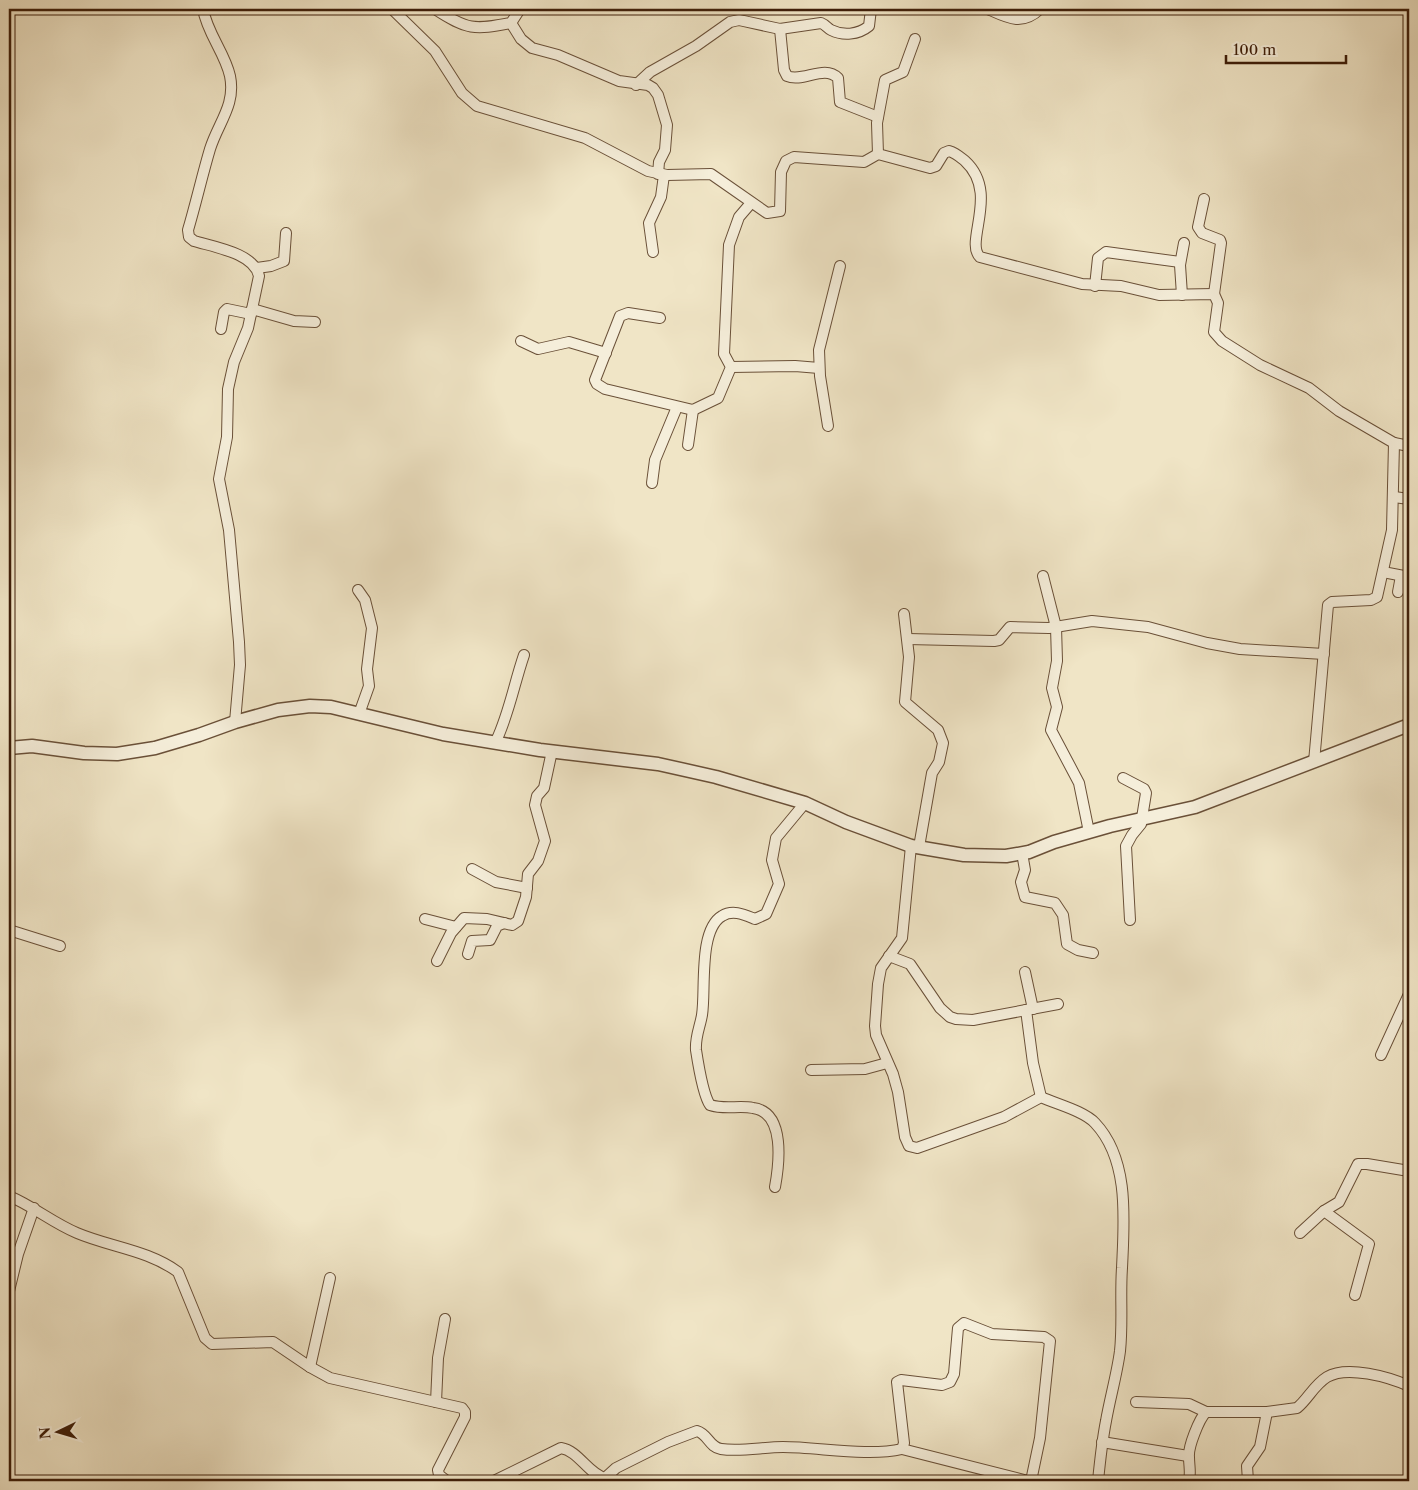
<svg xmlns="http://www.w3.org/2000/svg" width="1418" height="1490" viewBox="0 0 1418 1490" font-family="'Libre Caslon Text',serif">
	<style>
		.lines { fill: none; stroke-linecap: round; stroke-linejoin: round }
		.minor-casing { stroke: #6a5038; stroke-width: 12 }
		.tertiary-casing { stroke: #6a5038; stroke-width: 15 }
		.minor { stroke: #f5eeda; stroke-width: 10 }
		.tertiary { stroke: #f5eeda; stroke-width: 12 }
	</style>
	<rect width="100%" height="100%" fill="#f0e5c6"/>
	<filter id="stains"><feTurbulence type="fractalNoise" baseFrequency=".004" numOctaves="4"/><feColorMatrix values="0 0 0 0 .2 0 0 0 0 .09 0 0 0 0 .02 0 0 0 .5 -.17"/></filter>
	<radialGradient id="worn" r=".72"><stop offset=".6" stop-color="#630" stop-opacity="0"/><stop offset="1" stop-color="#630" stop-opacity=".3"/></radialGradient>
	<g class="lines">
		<!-- minor casing -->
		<g class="minor-casing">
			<g id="minor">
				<path d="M203,9C207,33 225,53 230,76C236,105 218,123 210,149C202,176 196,203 188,230L189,237L194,241C214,247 254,253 259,276L248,328L234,362L228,389L227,437L219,479L229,530L239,642L240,665L235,722"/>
				<path d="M392,9L435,51L462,93L477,106L585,138L648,171L667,175L711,174L767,213L780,211L781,172L786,161L794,157L864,162L878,154L930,168L936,166L944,153L949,151C956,153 960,157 965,161C1000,193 964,242 980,257L1082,284L1121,286L1159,295L1214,294L1218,303L1214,332L1222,341L1260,365L1309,388L1339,411L1394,443L1392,530L1377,597L1371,600L1332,602L1328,605L1314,762"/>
				<path d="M435,9C467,30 474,30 511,23L520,9"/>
				<path d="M988,9C1008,18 1022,26 1040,9"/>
				<polyline points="511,23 521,39 532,48 558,55 619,81 648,85 653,88 658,95 667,125 665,150 659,162 658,174"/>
				<path d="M780,29L784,70L787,76C803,83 824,64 838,78L840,102L878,117"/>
				<path d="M636,85L650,72L696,46L730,22L739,20L780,29L821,23C826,25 827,28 831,30C843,36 858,35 869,26L871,9"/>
				<polyline points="878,154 877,123 885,80 903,72 915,39"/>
				<polyline points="1204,199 1198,227 1202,233 1220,240 1221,243 1214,294"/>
				<polyline points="653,252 649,223 661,197 664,175"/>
				<polyline points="257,268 271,266 284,261 286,233"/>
				<polyline points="1095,286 1098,258 1106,252 1180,262"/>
				<polyline points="1182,295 1180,265 1184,243"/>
				<polyline points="252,309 294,321 315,322"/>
				<polyline points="660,318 628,313 620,316 595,380 597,384 605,389 693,410 718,398 731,367 724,354 729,245 739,217 751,203"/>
				<polyline points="221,329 224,312 227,309 251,314"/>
				<polyline points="521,341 538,349 569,342 606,353"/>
				<polyline points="731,367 795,366 819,368"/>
				<polyline points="828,426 820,376 819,350 840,266"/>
				<polyline points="1394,443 1409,446"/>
				<polyline points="688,445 693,410"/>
				<polyline points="652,483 655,460 677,407"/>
				<polyline points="1394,497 1409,499"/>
				<polyline points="1383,572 1409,577"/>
				<polyline points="1043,576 1056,627 1057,661 1052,688 1057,707 1051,730 1079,783 1089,832"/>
				<polyline points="358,590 365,600 372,628 367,669 369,686 359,714"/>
				<polyline points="1398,592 1401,576"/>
				<polyline points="904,614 909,657 905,702 938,730 943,743 939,762 932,773 919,847"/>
				<polyline points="908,639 994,641 999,640 1010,627 1049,628 1092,621 1148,627 1207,643 1240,649 1324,654"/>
				<path d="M496,741C509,714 514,684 524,655"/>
				<polyline points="1123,778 1144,789 1146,793 1141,824 1132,835 1126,846 1130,920"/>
				<path d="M911,846L902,938L881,968L878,984L875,1026L876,1035L893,1074L898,1092L905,1137L909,1146L917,1148L1004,1117L1041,1097C1056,1104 1084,1111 1095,1123C1130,1160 1124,1221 1122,1268C1120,1295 1123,1323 1120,1351C1117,1374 1110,1398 1106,1421C1102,1441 1100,1461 1098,1481"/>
				<polyline points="1022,853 1025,870 1021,882 1025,897 1055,903 1063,915 1067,944 1078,950 1093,953"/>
				<polyline points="472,869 496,882 527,888"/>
				<polyline points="425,919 456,927"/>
				<polyline points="9,930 60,946"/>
				<polyline points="468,954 472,941 490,940 497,926 504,923"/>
				<polyline points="889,956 910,964 940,1008 950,1017 956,1019 973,1020 1058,1004"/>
				<polyline points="437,961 451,933 464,918 487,919 512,925 518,921 526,897 528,874 538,861 545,841 535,805 537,796 544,788 552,751"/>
				<polyline points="1025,972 1033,1009"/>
				<polyline points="1026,1010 1033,1063 1041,1097"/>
				<polyline points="1381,1055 1409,994"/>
				<polyline points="811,1070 865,1069 887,1063"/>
				<path d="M775,1187C779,1165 786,1112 753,1108C739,1105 725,1110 710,1105C703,1095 698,1063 696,1050C695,1037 700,1027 702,1015C706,991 698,930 722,916C733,909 745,915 755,919L766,914L779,884L772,860L776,838L805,803"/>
				<path d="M9,1196C33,1206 53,1223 77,1233C110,1247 148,1250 178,1272L205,1338L212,1344L273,1342L310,1367L330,1378L462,1408L465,1412V1417L438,1470L439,1475L447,1481"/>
				<polyline points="1324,1211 1369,1244 1355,1295"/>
				<polyline points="1300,1233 1324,1211 1339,1202 1358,1164 1367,1164 1409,1171"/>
				<polyline points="9,1291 18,1254 34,1208"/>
				<polyline points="310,1367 330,1278"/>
				<polyline points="436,1402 438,1358 445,1319"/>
				<polyline points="1136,1402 1189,1404 1206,1412"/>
				<polyline points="9,1409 9,1410"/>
				<polyline points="1102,1442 1188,1456"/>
				<polyline points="902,1449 1028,1481"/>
				<path d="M494,1481L561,1448C579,1451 588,1474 605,1478L616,1468L668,1442L697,1431C708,1434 709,1447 721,1449C741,1452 763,1447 783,1447C819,1447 867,1457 902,1449L904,1443L897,1382L901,1380L942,1385L950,1382L954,1374L958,1328L964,1323L992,1334L1044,1337L1050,1341L1040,1438L1031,1481"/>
				<path d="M1189,1481C1191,1472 1189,1466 1189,1457C1188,1447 1199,1419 1206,1412H1267L1297,1408C1308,1399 1314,1385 1327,1377C1347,1365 1389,1377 1409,1386"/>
				<polyline points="1248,1481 1247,1466 1260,1447 1267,1412"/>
			</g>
		</g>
		<!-- tertiary casing -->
		<g class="tertiary-casing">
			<polyline id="tertiary" points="9,748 32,746 84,753 117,754 155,748 199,735 235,722 278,710 310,706 331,707 443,734 540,750 658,764 716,777 805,803 846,822 911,846 964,855 1006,856 1029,852 1054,842 1110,826 1195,807 1409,725"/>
		</g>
		<!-- minor -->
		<use href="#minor" class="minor"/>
		<!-- tertiary -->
		<use href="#tertiary" class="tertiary"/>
	</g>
	<!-- margin -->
	<rect width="1418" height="1490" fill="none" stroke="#f0e5c6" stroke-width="30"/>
	<rect x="10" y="10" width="1398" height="1470" fill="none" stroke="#3e1e09" stroke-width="2.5"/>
	<rect x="15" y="15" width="1388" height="1460" fill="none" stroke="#3e1e09"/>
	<!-- north arrow -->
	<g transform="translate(58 1432) rotate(265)" stroke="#f5eeda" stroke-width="4" paint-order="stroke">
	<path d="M0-4L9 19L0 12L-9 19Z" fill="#3e1e09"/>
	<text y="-8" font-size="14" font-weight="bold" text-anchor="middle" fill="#3e1e09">N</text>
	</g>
	<!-- scale -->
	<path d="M1226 55v8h120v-8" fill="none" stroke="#3e1e09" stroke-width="2.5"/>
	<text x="1233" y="55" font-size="15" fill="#3e1e09" stroke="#f5eeda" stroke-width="4" paint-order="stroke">100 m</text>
	<rect width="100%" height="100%" filter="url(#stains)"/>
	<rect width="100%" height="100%" fill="url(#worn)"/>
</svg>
